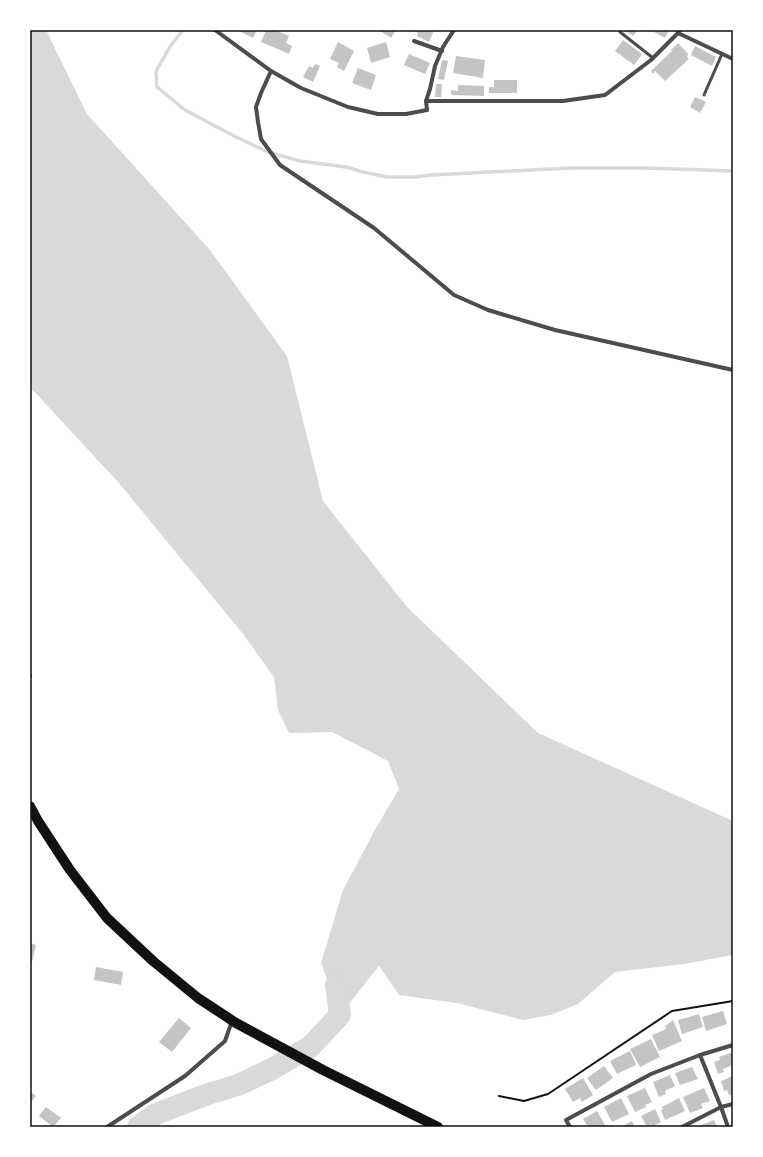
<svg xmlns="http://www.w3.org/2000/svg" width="763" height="1157" viewBox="0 0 763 1157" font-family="Ubuntu,sans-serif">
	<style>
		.water { fill: #d9d9d9 }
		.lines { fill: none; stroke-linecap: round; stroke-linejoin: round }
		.stream { stroke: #d9d9d9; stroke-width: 3.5 }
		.river { stroke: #d9d9d9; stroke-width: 22 }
		.building { fill: #c4c4c4 }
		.path { stroke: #111; stroke-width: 2 }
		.service { stroke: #4c4c4c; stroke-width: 3 }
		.minor { stroke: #4c4c4c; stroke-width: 4 }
		.primary { stroke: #111; stroke-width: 10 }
		.neatline { fill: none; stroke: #111; stroke-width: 1.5 }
	</style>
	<rect width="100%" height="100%" fill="#fff"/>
	<!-- water -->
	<polygon class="water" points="30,30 46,30 87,114 210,250 287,356 323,501 407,607 538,733 733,821 733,955 684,964 615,972 578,1004 551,1015 523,1020 457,1003 399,995 379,966 340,1015 321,963 343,890 376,828 399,789 388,761 332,732 289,733 278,710 274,677 243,634 119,483 30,387"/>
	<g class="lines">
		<!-- stream -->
		<polyline class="stream" points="183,30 171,45 156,71 157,87 185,110 236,137 268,152 300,161 346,167 363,172 387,177 415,177 431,175 571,168 647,168 733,171"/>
		<!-- river -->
		<polyline class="river" points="138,1127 156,1114 208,1094 238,1085 272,1069 311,1046 340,1015 336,985"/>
	</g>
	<!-- building -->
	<g class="building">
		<polygon points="243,30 257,30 253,38 241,32"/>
		<polygon points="266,30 274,30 289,36 286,43 292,46 289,54 261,42"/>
		<polygon points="379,30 396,30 391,38"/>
		<polygon points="412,30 434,30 429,42 417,36 418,33"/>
		<polygon points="624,30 638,30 633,36"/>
		<polygon points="656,30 669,30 665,38 654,32"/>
		<polygon points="623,40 642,54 634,65 615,51"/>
		<polygon points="338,42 354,51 344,71 337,67 339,63 330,59"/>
		<polygon points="386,42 390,57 371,63 367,48"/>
		<polygon points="678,43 688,54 687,57 689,59 665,81 655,71 653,74 651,71 672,51 671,50"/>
		<polygon points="695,46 716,57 712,66 691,55"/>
		<polygon points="409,54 430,63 425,74 404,65"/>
		<polygon points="456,56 485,60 483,78 453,73"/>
		<polygon points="442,60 448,61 444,80 438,79"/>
		<polygon points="315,64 320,66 313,82 303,77 309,66 313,68"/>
		<polygon points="358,68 376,75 371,90 352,83"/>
		<polygon points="494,80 517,80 517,93 489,93 489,87 494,87"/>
		<polygon points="436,84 442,84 441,97 435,97"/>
		<polygon points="458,85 484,86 484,96 451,95 451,90 458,91"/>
		<polygon points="695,97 706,102 700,113 690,107"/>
		<polygon points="30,943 36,945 31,966 30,966"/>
		<polygon points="96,967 123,972 121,985 94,980"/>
		<polygon points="723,1011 727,1024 706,1031 702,1017"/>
		<polygon points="699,1014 703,1027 682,1034 678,1020"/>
		<polygon points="179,1018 191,1028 172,1052 159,1042"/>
		<polygon points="673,1020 682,1041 659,1051 652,1035 666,1029 665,1026"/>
		<polygon points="651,1039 660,1057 640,1067 630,1049"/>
		<polygon points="630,1051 636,1065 617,1074 610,1061"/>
		<polygon points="733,1052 733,1065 723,1069 724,1072 718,1074 714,1062 720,1060 719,1057"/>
		<polygon points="604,1066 613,1078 596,1090 587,1078"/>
		<polygon points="692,1067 698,1079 680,1085 675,1073"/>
		<polygon points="670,1075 675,1086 665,1091 666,1094 659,1097 653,1082"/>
		<polygon points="733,1076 733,1094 729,1095 727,1090 724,1091 721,1081"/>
		<polygon points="583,1078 593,1095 582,1102 580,1098 573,1102 565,1089"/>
		<polygon points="645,1088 652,1102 645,1105 646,1107 635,1112 627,1096"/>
		<polygon points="704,1088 710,1101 701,1104 703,1108 690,1113 683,1097"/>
		<polygon points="30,1091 36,1096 30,1104"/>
		<polygon points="621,1098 629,1114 612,1122 604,1107"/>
		<polygon points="679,1098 685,1111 665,1120 661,1110 663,1110 662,1107"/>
		<polygon points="46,1107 61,1118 53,1127 39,1116"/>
		<polygon points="655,1109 661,1122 652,1127 651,1124 647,1127 641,1116"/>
		<polygon points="597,1111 606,1127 588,1127 583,1119"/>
		<polygon points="714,1120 717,1127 696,1127"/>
		<polygon points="632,1121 635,1127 621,1127"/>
	</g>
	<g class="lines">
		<!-- path -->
		<polyline class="path" points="499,1096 524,1101 548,1094 672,1011 733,1001"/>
		<!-- service -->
		<g class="service">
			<polyline points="620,32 653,58"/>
			<polyline points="704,95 722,54"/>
		</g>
		<!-- minor -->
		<g class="minor">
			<polyline points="215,30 271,71 301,88 348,107 378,114 406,114 427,110 426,101 430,89 435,66 443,47 454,30"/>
			<polyline points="678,33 733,59"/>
			<polyline points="414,41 442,51"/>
			<polyline points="271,71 261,93 256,107 258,122 261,139 280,165 374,228 454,295 488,310 555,330 733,370"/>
			<polyline points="426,101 563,101 605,95 651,60 678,33 680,30"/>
			<polyline points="30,675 30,676"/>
			<polyline points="700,1055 721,1107 728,1127"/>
			<polyline points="107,1127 185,1076 225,1041 232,1021"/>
			<polyline points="570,1127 566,1120 651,1074 700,1055 733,1045"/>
			<polyline points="682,1127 721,1107 733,1104"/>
		</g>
		<!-- primary -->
		<polyline class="primary" points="30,806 38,821 70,870 107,918 153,961 198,998 236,1023 323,1070 438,1127"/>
	</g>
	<!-- border -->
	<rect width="763" height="1157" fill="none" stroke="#ffffff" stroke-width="62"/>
	<rect x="31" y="31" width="701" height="1095" class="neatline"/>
</svg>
